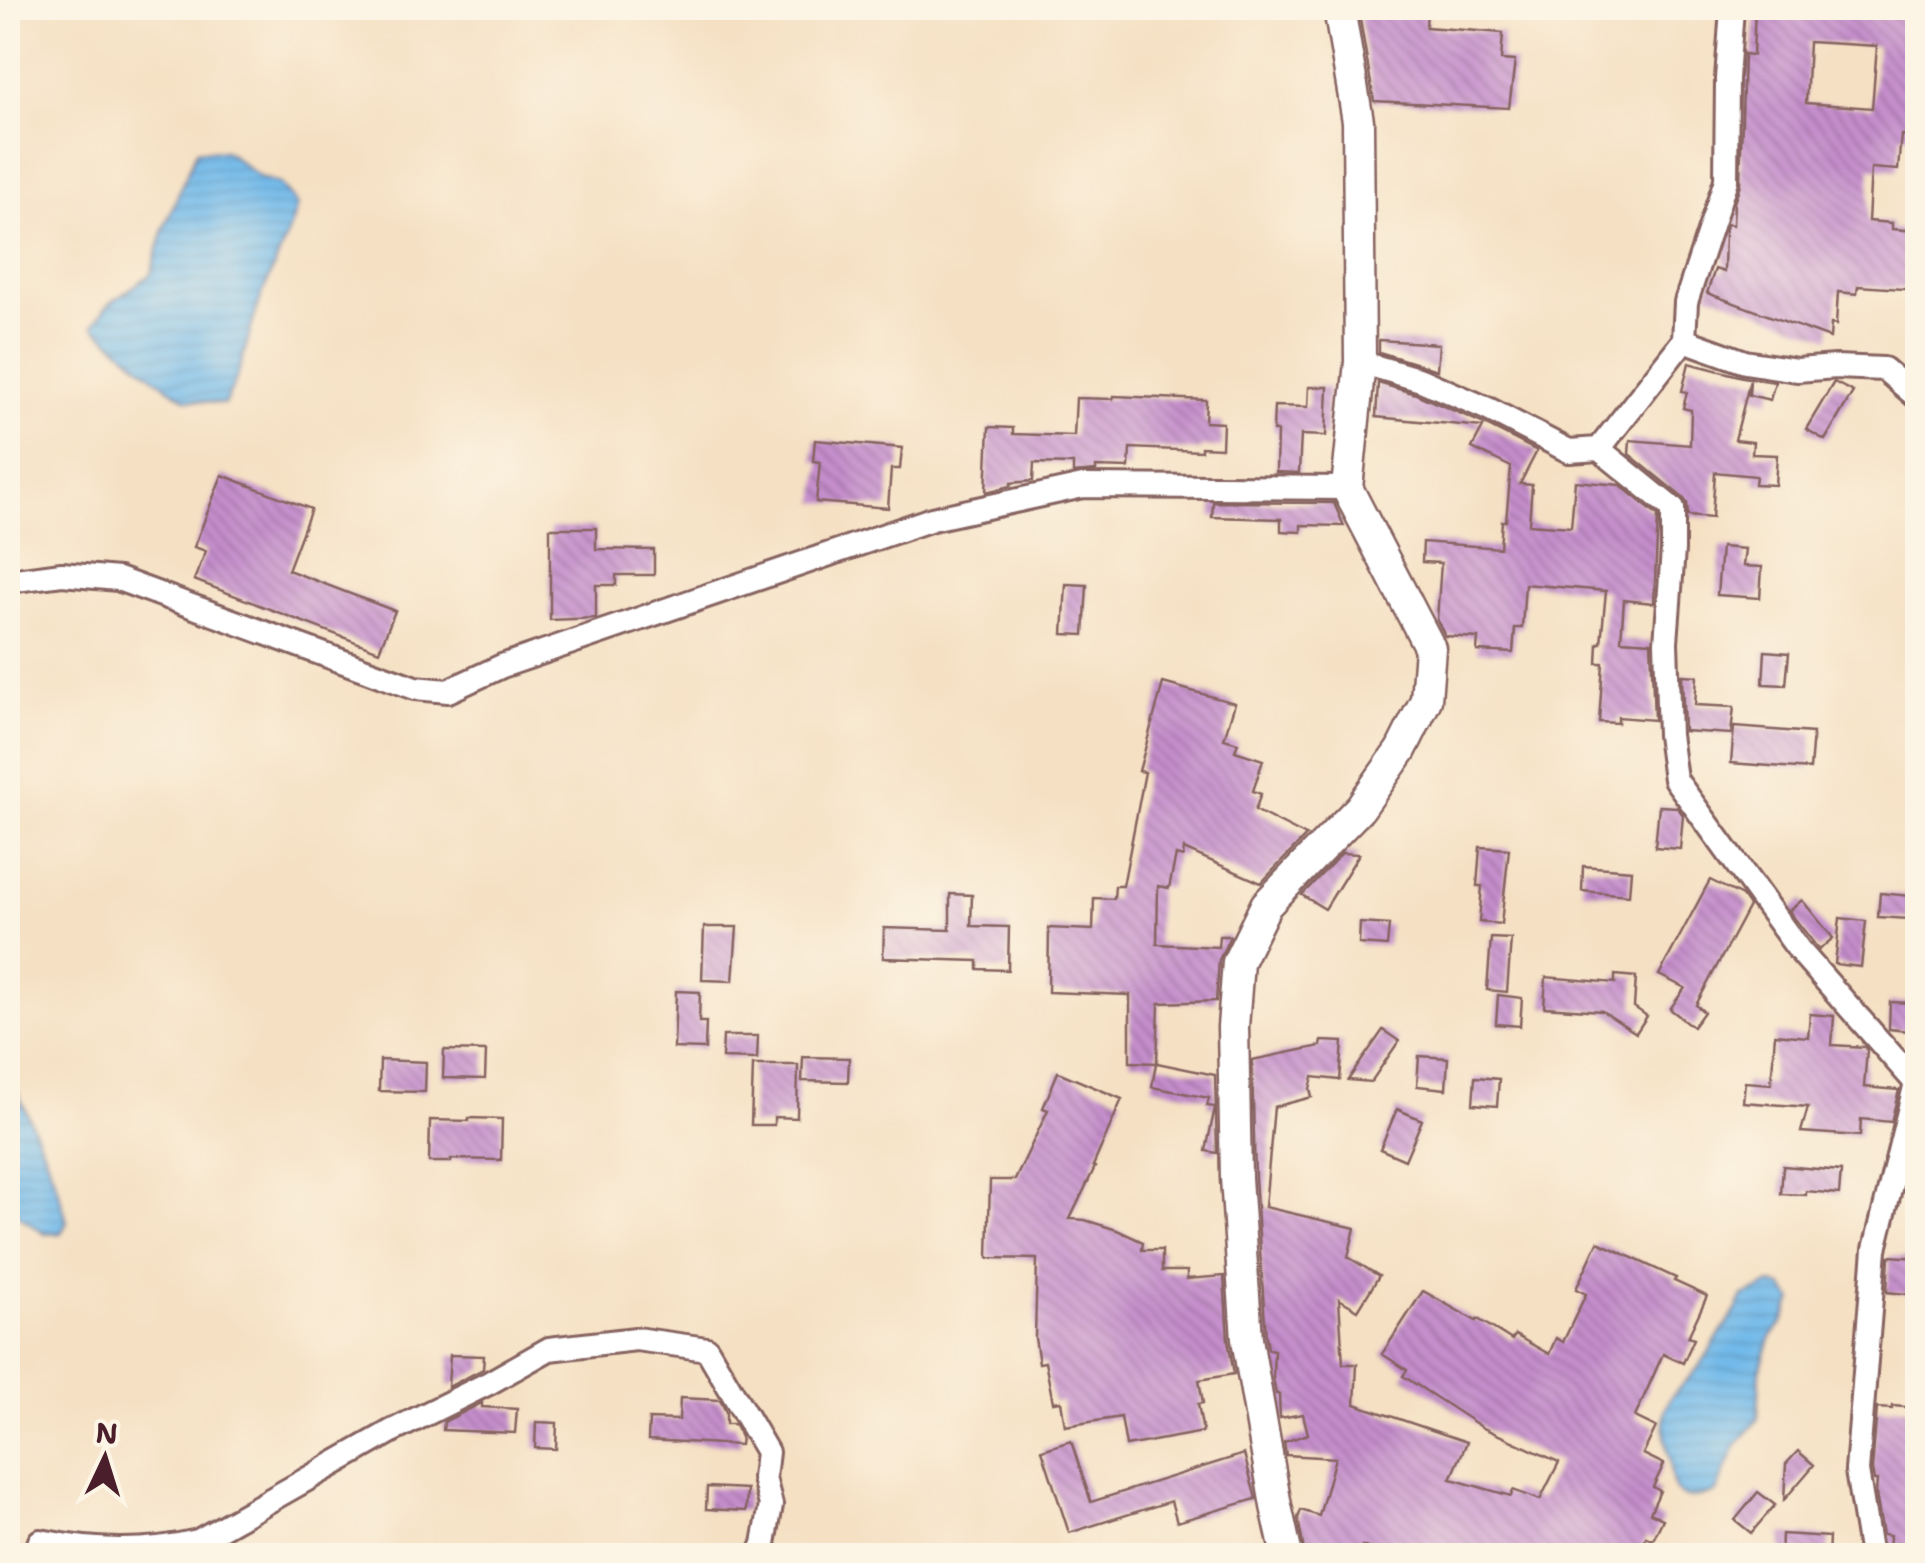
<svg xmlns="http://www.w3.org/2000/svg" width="1925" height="1563" viewBox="0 0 1925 1563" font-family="'Shantell Sans',sans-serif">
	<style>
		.water { fill: url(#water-rules); stroke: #5e6c8a; stroke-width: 2.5 }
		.building { fill: url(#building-back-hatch); fill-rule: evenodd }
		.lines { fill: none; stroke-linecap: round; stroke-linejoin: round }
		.minor-casing { stroke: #866360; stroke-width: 28 }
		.tertiary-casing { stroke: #866360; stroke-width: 35 }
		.minor { stroke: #fff; stroke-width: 22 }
		.tertiary { stroke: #fff; stroke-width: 30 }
	</style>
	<defs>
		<pattern id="water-rules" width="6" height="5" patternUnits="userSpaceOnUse" patternTransform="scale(2.5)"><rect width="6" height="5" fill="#72baea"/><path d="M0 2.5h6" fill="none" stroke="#649fc9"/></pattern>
		<pattern id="building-back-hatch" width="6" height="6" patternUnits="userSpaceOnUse" patternTransform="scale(2.5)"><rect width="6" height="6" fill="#c58ecc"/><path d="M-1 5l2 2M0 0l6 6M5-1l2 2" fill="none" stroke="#a273a6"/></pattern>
	</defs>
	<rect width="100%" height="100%" fill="#fcf5e5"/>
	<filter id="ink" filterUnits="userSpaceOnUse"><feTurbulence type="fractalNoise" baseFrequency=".01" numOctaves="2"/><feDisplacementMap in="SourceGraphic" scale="20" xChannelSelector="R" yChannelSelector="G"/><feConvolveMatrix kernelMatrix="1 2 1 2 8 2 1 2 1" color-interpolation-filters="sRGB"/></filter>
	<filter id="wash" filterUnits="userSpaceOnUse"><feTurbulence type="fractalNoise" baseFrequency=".0048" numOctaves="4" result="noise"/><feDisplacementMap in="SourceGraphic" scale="40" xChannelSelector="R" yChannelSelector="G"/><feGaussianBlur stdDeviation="2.25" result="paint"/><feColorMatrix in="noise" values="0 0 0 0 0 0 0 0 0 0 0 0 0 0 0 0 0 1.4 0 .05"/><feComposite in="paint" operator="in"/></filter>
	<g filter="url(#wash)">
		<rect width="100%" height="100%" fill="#f5e0c3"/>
		<!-- water -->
		<g class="water">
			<path d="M197,150L226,151L259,177L280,184L297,205C289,238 272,268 260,300C247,335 243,372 224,404L186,399L156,379L93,326L108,305L151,274L164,228Z"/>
			<path d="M8,1078L12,1080C33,1127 55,1172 67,1222L61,1233L45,1234L8,1208Z"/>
			<path d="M1771,1284L1783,1287L1793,1300L1783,1322L1770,1339L1760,1370L1758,1419L1736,1446L1716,1492C1694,1500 1674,1504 1671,1473C1670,1462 1672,1468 1669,1457C1666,1444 1662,1425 1665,1411C1669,1394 1687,1381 1698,1368C1706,1359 1712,1346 1719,1336C1728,1322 1737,1312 1743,1296Z"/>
		</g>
		<g id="blocks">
			<!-- building -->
			<g class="building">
				<polygon points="1358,8 1427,8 1426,27 1503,33 1501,60 1515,61 1509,108 1374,101"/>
				<path d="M1755,8H1918V136L1901,135L1898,170L1871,168L1868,221L1892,223V229L1918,231V290L1858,286L1857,294L1838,292L1836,325L1831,324L1830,338L1707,293L1715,269L1724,272L1725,230L1727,224L1733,225L1734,203L1740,184L1744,54L1753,55ZM1809,42L1877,46L1872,108L1806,103Z"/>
				<polygon points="1379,340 1439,344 1437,370 1379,352"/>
				<polygon points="1689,363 1743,377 1775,382 1770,400 1749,395 1750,380 1735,440 1753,442 1752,454 1777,455 1775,485 1755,484 1756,476 1715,472 1712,518 1688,516 1687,503 1683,498 1629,454 1630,440 1690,445 1691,410 1683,408 1687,392 1682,391"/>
				<polygon points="1834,382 1853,392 1825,440 1806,429"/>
				<polygon points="1378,383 1416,394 1482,423 1537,451 1520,484 1532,485 1529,524 1571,527 1575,481 1620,485 1658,516 1654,603 1624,600 1621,640 1651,642 1654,720 1618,717 1618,723 1599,722 1603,663 1597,663 1598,643 1601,643 1606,591 1525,584 1522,628 1515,628 1513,653 1477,651 1478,638 1445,636 1437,620 1441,563 1422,562 1423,542 1500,548 1502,521 1506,521 1511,467 1472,448 1483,427 1376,417"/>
				<polygon points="1309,387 1328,387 1326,436 1301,435 1299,473 1276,472 1277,431 1273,431 1274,406 1308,407"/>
				<polygon points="1114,396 1206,400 1205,422 1223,423 1222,448 1201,447 1201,451 1130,448 1129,468 1096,467 1096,471 1073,473 1073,464 1034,463 1033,481 1011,483 1011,486 986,492 989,427 1013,428 1013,434 1074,436 1076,398 1113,399"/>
				<polygon points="815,440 902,448 900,469 891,469 888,508 816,502 820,462 813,461"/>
				<polygon points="222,475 311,509 288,570 395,611 379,651 194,580 206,551 194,547"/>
				<polygon points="1213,502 1334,503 1344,526 1301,525 1301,532 1281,531 1281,519 1212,517"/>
				<polygon points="550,528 596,528 596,549 654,550 654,575 616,575 616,585 596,585 596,618 550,620"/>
				<polygon points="1721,547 1745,549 1743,566 1762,567 1760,598 1717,595"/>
				<polygon points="1066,584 1087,585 1084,635 1063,634"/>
				<polygon points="1765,651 1789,653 1786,685 1763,684"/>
				<polygon points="1682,675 1697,676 1695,705 1734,707 1731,734 1684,731"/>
				<polygon points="1163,683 1235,703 1224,739 1238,743 1235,751 1263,760 1253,791 1261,794 1255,810 1306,836 1261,883 1184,849 1183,857 1176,855 1169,888 1158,886 1157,944 1218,947 1219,936 1230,936 1219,960 1216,1001 1159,1003 1157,1063 1215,1075 1217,1153 1206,1151 1215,1107 1207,1106 1209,1098 1152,1087 1156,1063 1130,1062 1130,995 1048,992 1049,928 1093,930 1094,898 1114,899 1115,886 1123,886 1145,772 1139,771"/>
				<polygon points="1734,727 1813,733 1810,769 1731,763"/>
				<polygon points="1659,806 1677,807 1683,815 1680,849 1655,847"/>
				<polygon points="1480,847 1509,849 1501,924 1479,922 1482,886 1477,886"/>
				<polygon points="1342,853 1359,854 1325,909 1302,895"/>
				<polygon points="1583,866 1631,870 1629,895 1582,891"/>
				<polygon points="1710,880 1742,896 1749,906 1696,1005 1704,1012 1693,1027 1670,1009 1685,988 1659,975"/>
				<polygon points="1880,893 1911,896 1909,919 1878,917"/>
				<polygon points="950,894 972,895 971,926 1009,927 1008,970 978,969 978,961 883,958 884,928 950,930"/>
				<polygon points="1802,900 1833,938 1819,950 1789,911"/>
				<polygon points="1840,918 1866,921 1861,967 1835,964"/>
				<polygon points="1360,923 1389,925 1387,946 1359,944"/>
				<polygon points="704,927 737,927 733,981 702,980"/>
				<polygon points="1491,938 1511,939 1507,992 1487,990"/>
				<polygon points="1615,975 1636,977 1634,1007 1647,1016 1636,1033 1602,1011 1544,1007 1546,977 1615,983"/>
				<polygon points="676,991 700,992 699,1022 706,1022 705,1049 674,1048"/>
				<polygon points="1498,995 1522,998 1520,1026 1496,1024"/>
				<polygon points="1890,1002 1910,1003 1909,1031 1889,1029"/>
				<polygon points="1810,1014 1834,1016 1832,1045 1865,1047 1867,1050 1864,1087 1899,1090 1891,1122 1861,1119 1860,1136 1801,1132 1808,1107 1743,1102 1745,1082 1771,1084 1775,1034 1808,1037"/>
				<polygon points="1383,1030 1399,1041 1371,1082 1348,1080"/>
				<polygon points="723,1036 758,1036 757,1059 722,1058"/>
				<polygon points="1322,1041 1343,1042 1340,1080 1313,1077 1310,1089 1312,1097 1274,1107 1265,1207 1355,1228 1348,1257 1379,1276 1358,1310 1339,1299 1343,1364 1357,1364 1355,1404 1467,1442 1451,1479 1511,1496 1513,1490 1540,1500 1559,1462 1483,1428 1403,1376 1407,1370 1382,1354 1423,1291 1476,1321 1478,1319 1512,1340 1515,1335 1549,1354 1556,1338 1563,1342 1586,1294 1576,1289 1598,1242 1676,1278 1674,1281 1707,1296 1688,1337 1694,1339 1683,1363 1663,1354 1635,1417 1656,1427 1643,1454 1664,1464 1653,1487 1660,1491 1650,1513 1663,1519 1653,1540 1646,1537 1639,1556 1390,1556 1362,1546 1362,1556 1305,1556 1298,1518 1301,1510 1319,1516 1335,1458 1286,1455 1284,1442 1308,1434 1303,1414 1280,1418 1279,1394 1276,1394 1273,1377 1274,1350 1268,1349 1266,1337 1255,1177 1252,1060 1321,1046"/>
				<polygon points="444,1050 486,1051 485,1079 443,1078"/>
				<polygon points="1419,1056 1448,1058 1446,1089 1417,1086"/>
				<polygon points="803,1057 849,1058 848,1082 802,1081"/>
				<polygon points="380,1060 426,1062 425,1092 379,1091"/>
				<polygon points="753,1065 798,1065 797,1118 774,1117 774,1125 751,1125"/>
				<polygon points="1058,1072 1122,1099 1093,1166 1095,1167 1070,1219 1085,1220 1117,1230 1143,1242 1142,1250 1162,1250 1162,1271 1187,1271 1187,1279 1224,1276 1228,1340 1234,1374 1199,1380 1203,1403 1198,1404 1203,1432 1126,1446 1121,1417 1065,1426 1061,1401 1053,1402 1045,1362 1039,1363 1035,1338 1037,1259 988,1258 990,1180 1015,1180 1048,1110 1043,1108"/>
				<polygon points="1475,1077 1499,1079 1497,1106 1473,1104"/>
				<polygon points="1397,1109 1422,1120 1405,1160 1380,1149"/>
				<polygon points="469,1118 502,1119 501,1160 451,1159 451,1162 429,1162 430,1120 469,1121"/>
				<polygon points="1783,1166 1841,1171 1839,1194 1806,1191 1806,1195 1781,1194"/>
				<polygon points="1889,1256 1918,1258 1918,1295 1887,1292"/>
				<polygon points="450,1355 484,1356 483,1369 448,1387"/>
				<polygon points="680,1398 720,1400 726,1412 726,1424 734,1424 741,1437 740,1445 648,1440 649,1419 679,1420"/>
				<polygon points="482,1403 482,1407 517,1409 515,1433 443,1430 444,1422"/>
				<polygon points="1892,1406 1918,1408 1918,1445 1912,1444 1908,1492 1914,1493 1910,1556 1889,1556 1890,1535 1883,1534 1876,1494 1877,1480 1874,1480 1872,1470 1877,1408 1892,1409"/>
				<polygon points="536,1422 557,1423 556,1449 535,1448"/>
				<polygon points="1071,1441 1091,1502 1244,1454 1256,1499 1177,1522 1171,1501 1069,1533 1042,1450"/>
				<polygon points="1798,1451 1814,1465 1784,1500 1786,1464"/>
				<polygon points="707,1487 747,1489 746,1511 706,1509"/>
				<polygon points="1758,1492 1775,1505 1751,1533 1735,1520"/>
				<polygon points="1782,1534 1829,1537 1828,1556 1781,1556"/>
			</g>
		</g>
	</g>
	<g filter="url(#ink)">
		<use href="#blocks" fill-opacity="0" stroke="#866360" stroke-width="2.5"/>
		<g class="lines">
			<!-- minor casing -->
			<g class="minor-casing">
				<g id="minor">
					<polyline points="1684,340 1686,302 1726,180 1727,79 1732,8"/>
					<polyline points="1360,362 1421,380 1488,409 1569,451 1599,449 1684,340 1745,362 1797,370 1836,367 1884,369 1918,398"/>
					<polyline points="1599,449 1673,509 1673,550 1666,642 1669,735 1675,779 1799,950 1916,1083 1875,1249 1857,1471 1871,1556"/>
					<polyline points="8,581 62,574 118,579 415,688 448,691 502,666 932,519 1083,486 1347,488"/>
					<path d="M35,1556L40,1541C95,1552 143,1554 198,1541L392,1431L489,1383L549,1349L636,1339L707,1349L767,1452L764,1478L771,1505L764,1544L759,1556"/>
				</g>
			</g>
			<!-- tertiary casing -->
			<g class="tertiary-casing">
				<polyline id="tertiary" points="1287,1556 1276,1506 1247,1339 1236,1178 1233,1027 1238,962 1266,905 1360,808 1401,750 1426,700 1430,648 1347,488 1360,362 1358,121 1339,8"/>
			</g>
			<!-- minor -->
			<use href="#minor" class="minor"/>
			<!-- tertiary -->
			<use href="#tertiary" class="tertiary"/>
		</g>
	</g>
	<!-- margin -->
	<rect width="1925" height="1563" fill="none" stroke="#fcf5e5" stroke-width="40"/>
	<!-- north arrow -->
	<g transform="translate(105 1458) rotate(4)" stroke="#fcf5e5" stroke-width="8" paint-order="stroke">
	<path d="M0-8L18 38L0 25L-18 38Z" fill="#4a1f2b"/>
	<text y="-15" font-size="28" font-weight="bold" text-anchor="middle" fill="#4a1f2b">N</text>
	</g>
</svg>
